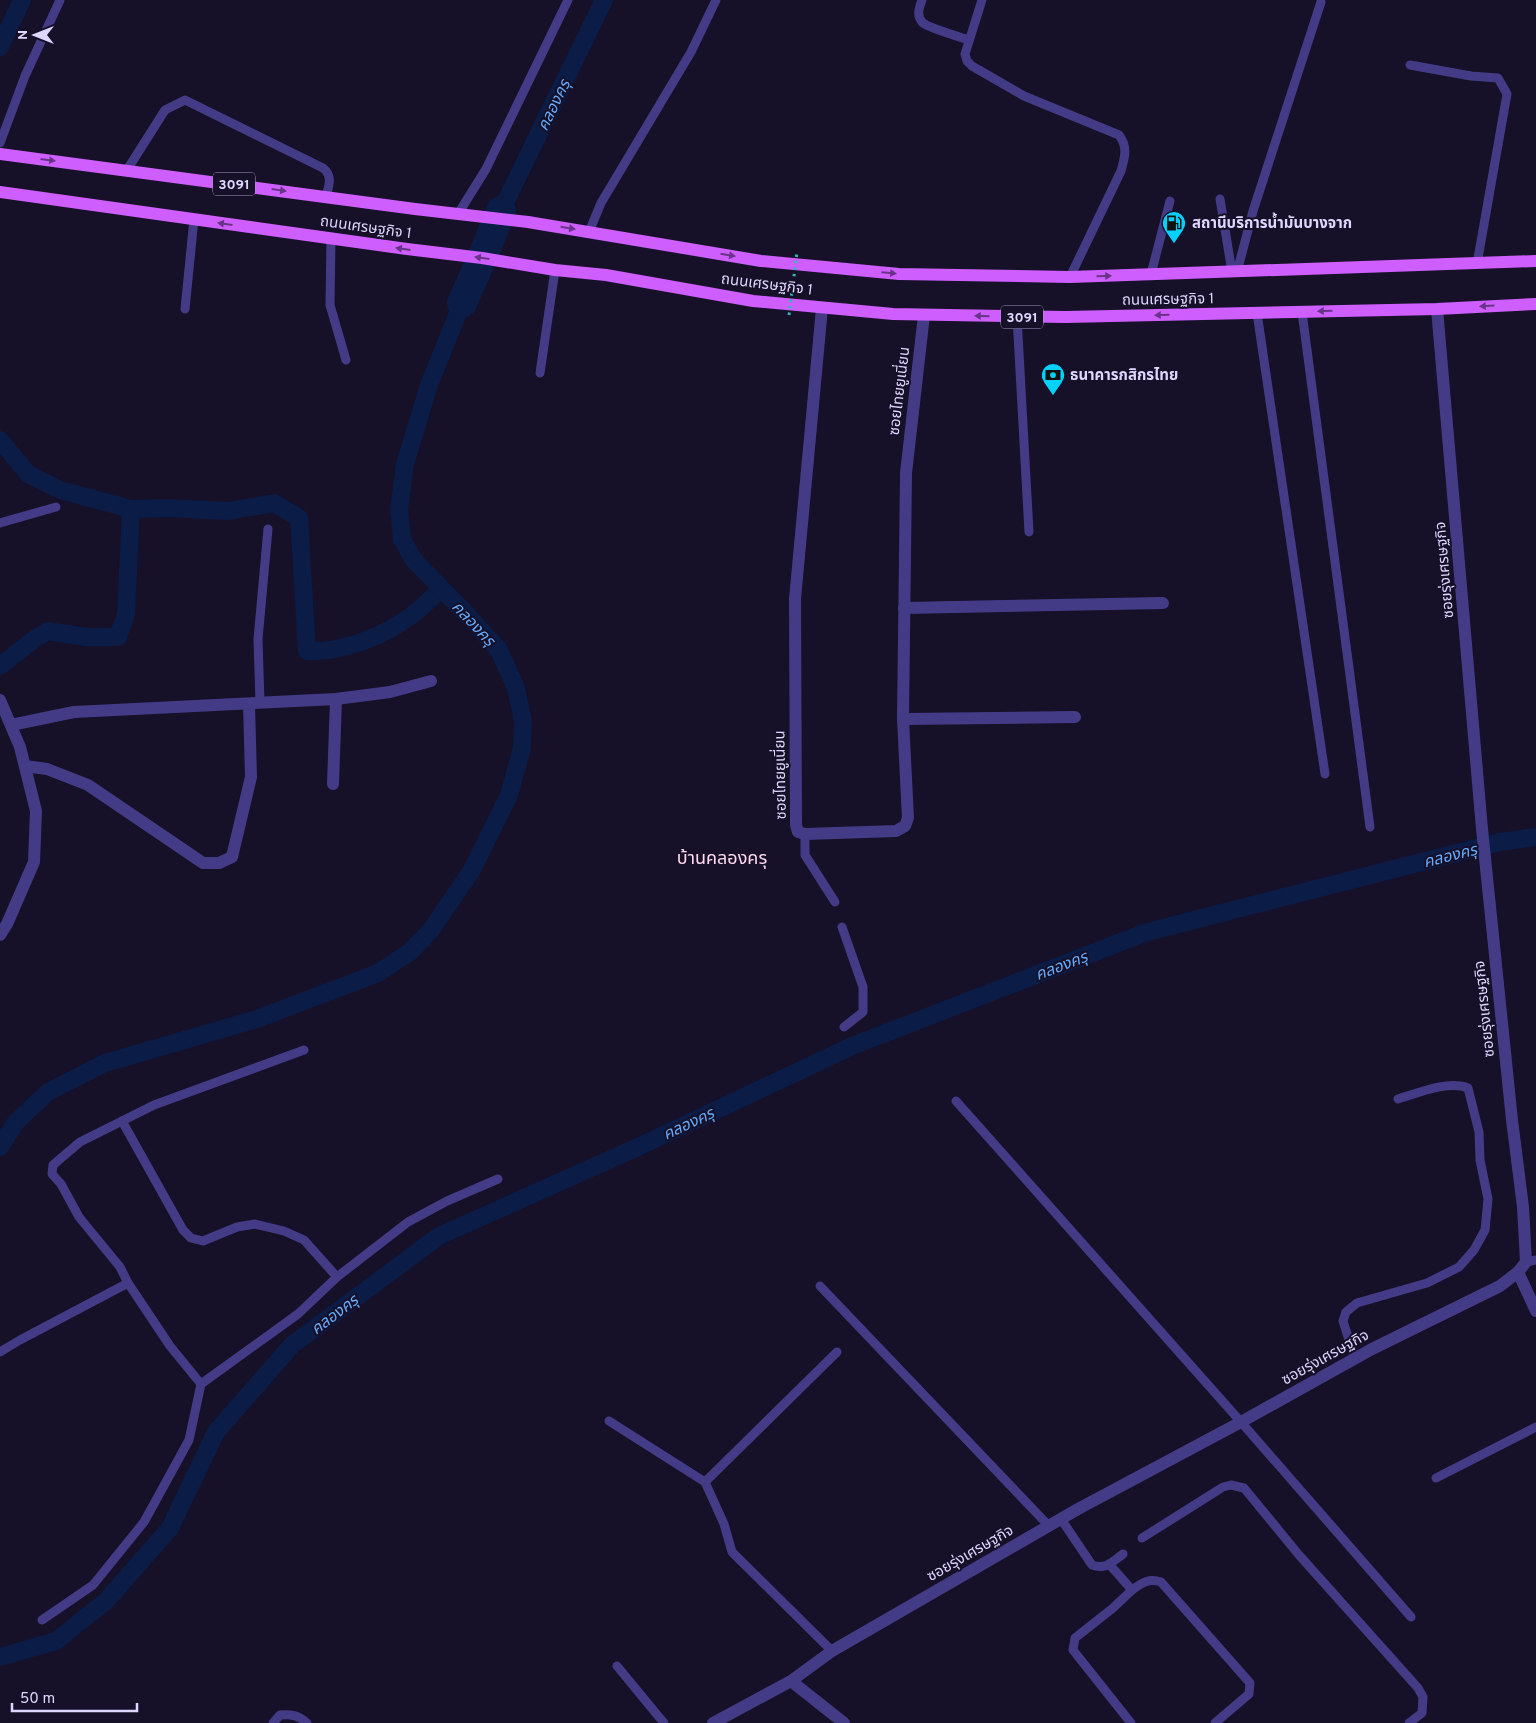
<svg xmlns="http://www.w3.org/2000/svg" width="1536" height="1723" viewBox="0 0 1536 1723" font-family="Overpass,'Noto Sans Thai',sans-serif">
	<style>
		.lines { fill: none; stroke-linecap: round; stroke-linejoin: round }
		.canal { stroke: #0b1c46; stroke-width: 18 }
		.river { stroke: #0b1c46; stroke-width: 30 }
		.service { stroke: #443b86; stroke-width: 9 }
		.minor { stroke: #443b86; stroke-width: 12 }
		.primary { stroke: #ce5ffe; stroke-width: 12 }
		.path-bridge { stroke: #30b7b9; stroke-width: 3; stroke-dasharray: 2.5 4; stroke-linecap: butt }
		.oneway { fill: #693488 }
		.labels { text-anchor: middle; stroke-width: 4; stroke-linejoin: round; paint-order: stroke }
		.shield { fill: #161028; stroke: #a29bbe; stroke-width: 1 }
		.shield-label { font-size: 14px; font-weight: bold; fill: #ded7ff }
		.poi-label { font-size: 15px; font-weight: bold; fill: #ded7ff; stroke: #161028; text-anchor: start }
		.street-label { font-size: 15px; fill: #ded7ff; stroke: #161028 }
		.water-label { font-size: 16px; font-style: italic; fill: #65acfe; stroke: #161028 }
		.quarter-label { font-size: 18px; fill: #ffd9ee; stroke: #161028 }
	</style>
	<rect width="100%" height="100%" fill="#161028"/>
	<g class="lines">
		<!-- canal -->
		<g class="canal">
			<polyline points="0,47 22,0"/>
			<polyline points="501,211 604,0"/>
			<path d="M0,440L28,474L60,490L131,509L169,508L229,511L274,503L299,518L307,651C341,653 385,636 412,615C423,607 432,597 442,589"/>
			<polyline points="0,666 36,638 48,631 86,637 118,637 126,614 131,509"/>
			<polyline points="0,1147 16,1122 48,1092 105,1063 257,1019 378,973 410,952 431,930 472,870 509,795 522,748 523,721 516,688 499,650 470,618 413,559 402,539 399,509 405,464 429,385 462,303"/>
			<polyline points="0,1657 56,1641 106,1601 170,1528 216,1432 292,1345 439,1236 638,1147 852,1046 1147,932 1500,842 1536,837"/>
		</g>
		<!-- river -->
		<polyline class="river" points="462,303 482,258 501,211"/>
		<!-- service -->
		<g class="service">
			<path d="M922,0C919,8 916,16 923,23C929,28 960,37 969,40"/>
			<path d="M982,0L965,54L967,61L972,66L1024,96L1119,135C1128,147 1125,157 1121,171L1070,277"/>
			<polyline points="1410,65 1471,76 1498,78 1507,94 1477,264"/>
			<polyline points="0,143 25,76 60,0"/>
			<path d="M127,170L165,110L185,100L323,168C333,176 329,185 326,197"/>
			<polyline points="1220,199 1232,272"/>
			<polyline points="458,214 486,169 568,0"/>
			<polyline points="589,232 601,203 691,52 716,0"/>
			<polyline points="331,238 330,305 346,360"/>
			<polyline points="1237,272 1253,211 1321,2"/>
			<polyline points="1151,274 1170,201"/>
			<polyline points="185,309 194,219"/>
			<polyline points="1302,312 1370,827"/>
			<polyline points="1257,313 1325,774"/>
			<polyline points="1017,317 1029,532"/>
			<polyline points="540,373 555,270"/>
			<polyline points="0,523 56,507"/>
			<polyline points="260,703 258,639 268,529"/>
			<polyline points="805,834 805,855 835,902"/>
			<polyline points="842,927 863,987 863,1012 844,1027"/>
			<polyline points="956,1101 1241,1422 1411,1617"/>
			<polyline points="122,1121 183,1230 191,1238 203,1241 237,1227 255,1224 284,1231 304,1240 337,1277"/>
			<polyline points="1526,1262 1536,1260"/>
			<polyline points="820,1286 1049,1526"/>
			<polyline points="0,1352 20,1340 128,1283"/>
			<path d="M1355,1359L1343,1321L1346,1312L1357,1303L1427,1283L1459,1267L1474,1250L1485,1230L1488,1199L1480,1160L1479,1132L1468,1088C1449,1080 1418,1093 1398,1099"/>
			<polyline points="201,1384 298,1314 337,1277 408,1222 447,1201 498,1179"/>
			<polyline points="609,1421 705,1482 724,1524 732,1552 832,1651"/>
			<polyline points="1436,1478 1536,1427"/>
			<polyline points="705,1482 837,1352"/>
			<path d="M1061,1519L1092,1565C1106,1570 1112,1562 1123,1554"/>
			<polyline points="1142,1538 1223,1487 1231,1485 1244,1488 1299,1555 1418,1688 1423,1697 1422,1713 1409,1723"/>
			<path d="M1109,1564L1132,1590C1142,1583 1149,1578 1161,1582L1250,1683L1249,1694L1215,1723"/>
			<polyline points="42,1620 93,1585 144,1522 189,1440 201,1384 170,1346 128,1283 120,1267 79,1217 61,1184 52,1174 53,1165 80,1142 154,1105 304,1050"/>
			<polyline points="617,1666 664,1723"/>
			<path d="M273,1723L280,1715C291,1714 298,1715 307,1723"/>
			<polyline points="1131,1723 1073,1650 1075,1638 1113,1608 1132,1590"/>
		</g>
		<!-- minor -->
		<g class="minor">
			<polyline points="822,308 795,599 796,825 798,832 805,834 896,831 905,826 908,818 903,719 906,473 924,315"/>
			<polyline points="904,608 1163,603"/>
			<polyline points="0,700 20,747 36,811 34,862 7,924 0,935"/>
			<polyline points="903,719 1075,717"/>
			<polyline points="11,725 74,712 336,699 390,692 431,681"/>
			<polyline points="25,766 47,769 88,785 203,863 219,863 232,857 251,777 249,704"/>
			<polyline points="333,784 336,699"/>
			<polyline points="1518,1272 1536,1311"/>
			<polyline points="791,1681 844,1723"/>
			<polyline points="713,1723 791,1681 832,1651 1078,1509 1241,1422 1372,1349 1500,1286 1518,1272 1526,1262 1523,1207 1512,1120 1482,829 1437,309"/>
		</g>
		<!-- primary -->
		<g class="primary">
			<polyline points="0,154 415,209 528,222 761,261 899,274 1070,277 1536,261"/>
			<polyline points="0,192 407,249 482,258 555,270 606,275 753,301 893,314 1066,317 1437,309 1536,304"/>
		</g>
		<!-- path-bridge -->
		<polyline class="path-bridge" points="789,315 797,252"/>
	</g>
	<!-- one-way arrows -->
	<defs><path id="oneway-solid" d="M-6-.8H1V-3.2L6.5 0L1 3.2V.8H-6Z" transform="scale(1.25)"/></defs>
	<g class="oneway">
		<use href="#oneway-solid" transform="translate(48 160) rotate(7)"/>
		<use href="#oneway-solid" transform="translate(279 190) rotate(8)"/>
		<use href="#oneway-solid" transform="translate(225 224) rotate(-172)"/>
		<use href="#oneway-solid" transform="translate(568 228) rotate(9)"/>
		<use href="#oneway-solid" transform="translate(403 249) rotate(-172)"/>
		<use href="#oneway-solid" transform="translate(728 255) rotate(9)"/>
		<use href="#oneway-solid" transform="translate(482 258) rotate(-172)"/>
		<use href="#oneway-solid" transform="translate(889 273) rotate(5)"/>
		<use href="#oneway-solid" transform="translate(1104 276) rotate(-2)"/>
		<use href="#oneway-solid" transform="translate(1487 306) rotate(177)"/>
		<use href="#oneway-solid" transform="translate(1325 311) rotate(179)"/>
		<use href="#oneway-solid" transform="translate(1162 315) rotate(179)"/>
		<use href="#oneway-solid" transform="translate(982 316) rotate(-179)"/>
	</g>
	<!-- icons -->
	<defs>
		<g id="fuel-pin" transform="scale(1.25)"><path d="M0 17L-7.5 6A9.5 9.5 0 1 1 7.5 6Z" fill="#04d2fd" stroke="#161028"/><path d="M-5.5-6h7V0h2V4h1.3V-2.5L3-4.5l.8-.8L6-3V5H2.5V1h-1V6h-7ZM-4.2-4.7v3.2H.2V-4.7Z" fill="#111"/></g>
		<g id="bank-pin" transform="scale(1.25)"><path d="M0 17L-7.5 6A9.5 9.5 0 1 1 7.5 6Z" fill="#04d2fd" stroke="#161028"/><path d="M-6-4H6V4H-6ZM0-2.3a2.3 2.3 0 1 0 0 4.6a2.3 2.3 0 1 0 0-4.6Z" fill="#111"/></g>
	</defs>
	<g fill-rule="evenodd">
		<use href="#fuel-pin" x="1174" y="223"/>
		<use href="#bank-pin" x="1053" y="375"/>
	</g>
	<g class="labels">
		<!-- shield labels -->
		<g class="shield">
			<rect x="213" y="172.5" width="42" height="23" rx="4"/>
			<rect x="1001" y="305.5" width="42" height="23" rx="4"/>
		</g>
		<g class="shield-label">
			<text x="234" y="189">3091</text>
			<text x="1022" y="322">3091</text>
		</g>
		<!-- poi labels -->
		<g class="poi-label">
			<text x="1192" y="228">สถานีบริการน้ำมันบางจาก</text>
			<text x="1070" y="380">ธนาคารกสิกรไทย</text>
		</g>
		<!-- street labels -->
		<g class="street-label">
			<text transform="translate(366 227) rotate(8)" y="5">ถนนเศรษฐกิจ 1</text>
			<text transform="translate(767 284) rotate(7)" y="5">ถนนเศรษฐกิจ 1</text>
			<text transform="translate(1168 299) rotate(-1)" y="5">ถนนเศรษฐกิจ 1</text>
			<text transform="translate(899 391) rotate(-83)" y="5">ซอยไทยยูเนี่ยน</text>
			<text transform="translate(1444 570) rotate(-95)" y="5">ซอยรุ่งเศรษฐกิจ</text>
			<text transform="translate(780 775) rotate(-91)" y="5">ซอยไทยยูเนี่ยน</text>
			<text transform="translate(1484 1009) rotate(-96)" y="5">ซอยรุ่งเศรษฐกิจ</text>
			<text transform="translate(1325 1357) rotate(-29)" y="5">ซอยรุ่งเศรษฐกิจ</text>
			<text transform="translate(970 1553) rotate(-30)" y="5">ซอยรุ่งเศรษฐกิจ</text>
		</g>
		<!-- water labels -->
		<g class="water-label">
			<text transform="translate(553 105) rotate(-64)" y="6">คลองครุ</text>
			<text transform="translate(474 623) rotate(47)" y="6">คลองครุ</text>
			<text transform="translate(1450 855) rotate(-14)" y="6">คลองครุ</text>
			<text transform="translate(1061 965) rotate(-21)" y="6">คลองครุ</text>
			<text transform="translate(688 1123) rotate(-25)" y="6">คลองครุ</text>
			<text transform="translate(334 1314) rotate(-37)" y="6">คลองครุ</text>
		</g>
		<!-- quarter labels -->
		<g class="quarter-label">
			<text x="722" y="864">บ้านคลองครุ</text>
		</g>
	</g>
	<!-- north arrow -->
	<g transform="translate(35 35) rotate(270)" stroke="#161028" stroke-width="4" paint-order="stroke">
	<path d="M0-4L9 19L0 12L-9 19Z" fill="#ded7ff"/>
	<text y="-8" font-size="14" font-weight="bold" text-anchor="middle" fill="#ded7ff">N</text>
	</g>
	<!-- scale -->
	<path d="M12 1703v8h125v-8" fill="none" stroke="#ded7ff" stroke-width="2.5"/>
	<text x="20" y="1703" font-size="15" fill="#ded7ff" stroke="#161028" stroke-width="4" paint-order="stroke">50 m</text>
</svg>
